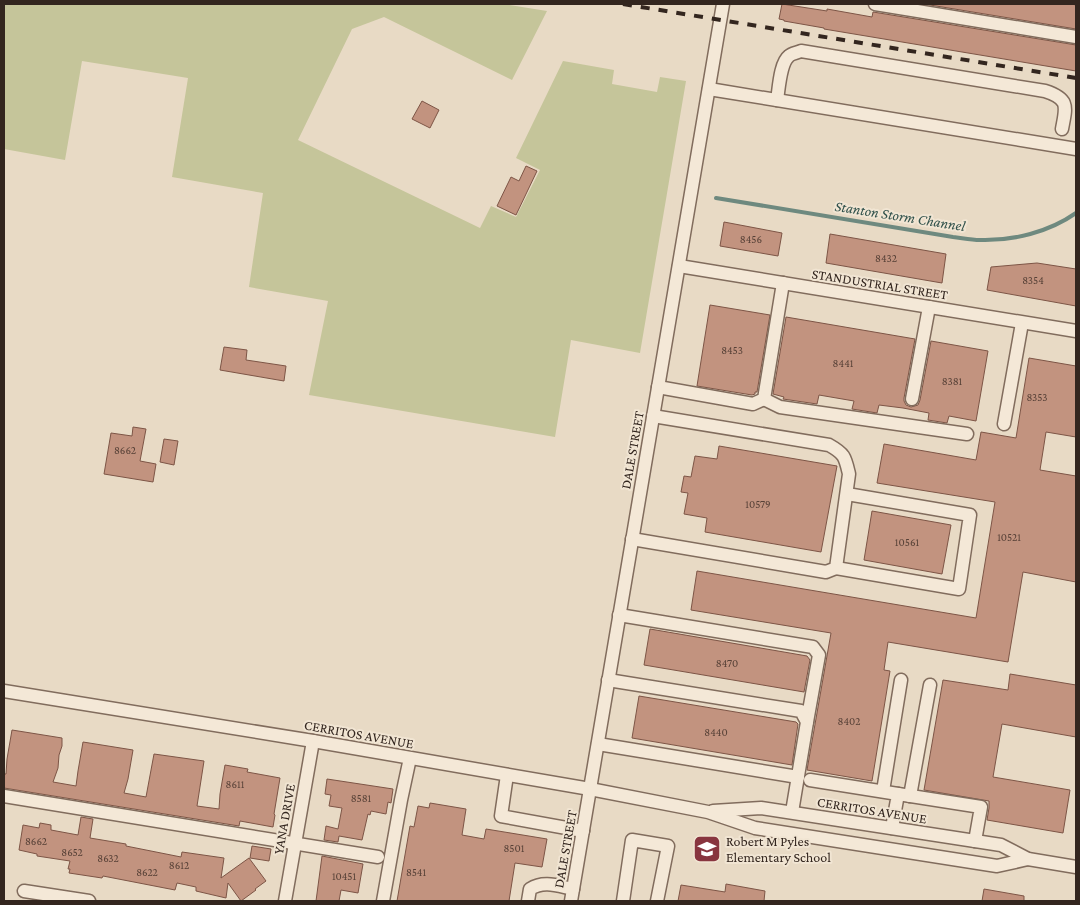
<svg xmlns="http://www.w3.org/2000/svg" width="1080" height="905" viewBox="0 0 1080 905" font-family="'Crimson Pro',serif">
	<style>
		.green { fill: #c5c59a }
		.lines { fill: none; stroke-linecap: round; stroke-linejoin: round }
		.stream { stroke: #6e897f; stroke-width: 4 }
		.building { fill: #c2937f; stroke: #7d5546 }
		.minor-casing { stroke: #816c5d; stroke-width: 15 }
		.minor { stroke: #f4e8d7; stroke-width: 12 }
		.rail { stroke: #33261f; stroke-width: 4; stroke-dasharray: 9 9; stroke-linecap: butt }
		.labels { text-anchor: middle; stroke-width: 4; stroke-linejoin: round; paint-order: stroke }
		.number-label { font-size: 11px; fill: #574137 }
		.street-label { font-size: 14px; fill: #33261f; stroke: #f1e5d3 }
		.poi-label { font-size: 14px; fill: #33261f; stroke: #f1e5d3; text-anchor: start }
		.water-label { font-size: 15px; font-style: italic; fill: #30514b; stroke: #f1e5d3 }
	</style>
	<rect width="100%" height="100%" fill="#e8dac5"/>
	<!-- green -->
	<polygon class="green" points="4,4 503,4 547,11 512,80 384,17 352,29 298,140 480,228 491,206 516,217 540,170 516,158 563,61 614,70 612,84 657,92 660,77 686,81 640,353 571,340 555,437 309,395 328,301 249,287 263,193 172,177 188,78 82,61 65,160 4,149"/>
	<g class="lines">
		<!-- stream -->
		<path class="stream" d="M716,198L953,237C962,238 971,240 980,240C1013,241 1049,232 1076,213"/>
	</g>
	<!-- building -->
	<g class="building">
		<polygon points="782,4 827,11 827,9 872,17 873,12 1076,45 1076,71 824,29 824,28 784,21 784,20 779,19"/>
		<polygon points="924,4 1071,4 1076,5 1076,29"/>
		<polygon points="422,101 439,110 430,128 412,119"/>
		<polygon points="526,166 537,171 516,215 497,206 511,177 519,181"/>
		<polygon points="724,222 782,233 778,256 720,246"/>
		<polygon points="830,234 946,254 942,283 826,263"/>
		<polygon points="1037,263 1076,269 1076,306 987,290 991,267"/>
		<polygon points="710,305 770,315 757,392 755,392 755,394 752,395 697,386"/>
		<polygon points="786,317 915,339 904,398 904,401 906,405 911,407 918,405 920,400 931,341 988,351 976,421 949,416 947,423 928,420 929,413 903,408 879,405 877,413 852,409 854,401 819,395 817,404 783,399 784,397 773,394"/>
		<polygon points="224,347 247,350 246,360 286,366 284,381 220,370"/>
		<polygon points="1029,358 1076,366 1076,437 1046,432 1040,470 1076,476 1076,582 1023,572 1008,662 888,642 884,670 890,671 872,781 807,770 831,633 691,610 697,571 976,618 995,502 877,483 884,444 976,460 981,432 1016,438"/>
		<polygon points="133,427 146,429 140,461 156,464 153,482 104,474 111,433 132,436"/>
		<polygon points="164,439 178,441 174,465 160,462"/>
		<polygon points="719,446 837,466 821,552 705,532 707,518 684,514 688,493 681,492 684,476 691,477 695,456 717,459"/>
		<polygon points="872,511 951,525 942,574 864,560"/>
		<polygon points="650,629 807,656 810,660 804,692 644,665"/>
		<polygon points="1010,674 1076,685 1076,737 1002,724 993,777 1070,790 1063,833 987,820 989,808 989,801 924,790 943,680 1008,690"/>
		<polygon points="639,696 796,722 798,724 792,765 632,738"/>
		<polygon points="12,730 62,738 62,746 59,755 58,768 53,782 76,786 78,771 83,742 133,750 128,779 124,793 146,797 154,754 204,761 197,806 219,809 220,794 225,765 248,769 247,772 280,778 274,814 275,815 273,827 240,821 239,826 4,788 4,774 6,774 7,759"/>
		<polygon points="327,779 393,789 391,803 388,802 386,814 371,811 370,815 368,814 362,840 339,836 338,842 324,840 326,826 338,829 342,808 329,806 331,795 325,794"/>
		<polygon points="430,803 466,809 462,835 484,839 486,829 547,839 542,867 515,863 509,901 397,901 410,826 414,827 418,806 429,808"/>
		<polygon points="81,817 93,819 90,838 126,844 126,846 181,857 182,852 224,858 221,878 249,858 266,881 255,889 256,890 241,901 228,883 226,898 196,891 196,887 177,883 175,890 103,876 102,878 69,873 70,869 68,869 70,861 37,856 37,854 19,850 23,825 39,828 40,823 51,825 51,830 78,835"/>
		<polygon points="252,846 271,849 269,861 250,858"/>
		<polygon points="322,856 363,864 358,893 341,890 339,901 316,901"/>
		<polygon points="726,884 765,891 764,901 678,901 681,885 725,892"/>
		<polygon points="984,889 1024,896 1024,901 982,901"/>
	</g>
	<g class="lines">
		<!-- minor casing -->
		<g class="minor-casing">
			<g id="minor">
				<polyline points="875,4 1076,37"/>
				<polyline points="709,89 1076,149"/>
				<path d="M777,100C779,88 780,63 789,56C792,53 797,53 801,51L1045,91C1070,99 1066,107 1062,129"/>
				<polyline points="679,266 1076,331"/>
				<polyline points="658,387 753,404 764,399 783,283"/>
				<polyline points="764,399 780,407 967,434"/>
				<polyline points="912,399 929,307"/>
				<polyline points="1004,424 1022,323"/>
				<path d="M632,539L826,572L836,568L849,474C845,457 845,454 829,445L653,416"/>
				<polyline points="836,568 959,589 970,515 847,494"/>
				<polyline points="619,615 813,647 819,655 807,722"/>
				<polyline points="608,680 801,711 807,722 792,812"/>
				<polyline points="4,691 313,741 590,789 708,812 755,828 997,866 1028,859"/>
				<polyline points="598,744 798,777"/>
				<polyline points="507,775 501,816 583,831"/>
				<polyline points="810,780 898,794 892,828"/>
				<polyline points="883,791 901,680"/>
				<polyline points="898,794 981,807 975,841"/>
				<polyline points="4,796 378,857"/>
				<polyline points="910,796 930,685"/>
				<polyline points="713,811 761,808 1001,845 1028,859 1076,867"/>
				<polyline points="24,891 89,901"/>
				<polyline points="285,901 313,741"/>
				<polyline points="383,901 401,800 410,758"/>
				<path d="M528,901L530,889C544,880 558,886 573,889"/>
				<polyline points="571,901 723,4"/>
				<polyline points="623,901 632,840 668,846 657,901"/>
			</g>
		</g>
		<!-- minor -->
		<use href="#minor" class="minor"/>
		<!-- rail -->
		<polyline class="rail" points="623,4 1076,78"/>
	</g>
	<!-- icons -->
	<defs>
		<g id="school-square" transform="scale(1.4375)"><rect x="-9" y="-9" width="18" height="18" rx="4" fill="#88353f" stroke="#f1e5d3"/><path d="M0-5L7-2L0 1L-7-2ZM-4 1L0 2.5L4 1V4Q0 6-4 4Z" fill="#fff"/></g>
	</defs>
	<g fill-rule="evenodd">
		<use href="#school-square" x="707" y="849"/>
	</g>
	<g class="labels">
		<!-- number labels -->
		<g class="number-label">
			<text x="751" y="243">8456</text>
			<text x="886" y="262">8432</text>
			<text x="1033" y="284">8354</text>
			<text x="732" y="354">8453</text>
			<text x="843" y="367">8441</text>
			<text x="952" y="385">8381</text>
			<text x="1037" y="401">8353</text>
			<text x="125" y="454">8662</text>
			<text x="758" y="508">10579</text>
			<text x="1009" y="541">10521</text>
			<text x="907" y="546">10561</text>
			<text x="727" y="667">8470</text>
			<text x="849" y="725">8402</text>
			<text x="716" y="736">8440</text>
			<text x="235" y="788">8611</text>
			<text x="361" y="802">8581</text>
			<text x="36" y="845">8662</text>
			<text x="514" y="852">8501</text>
			<text x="72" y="856">8652</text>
			<text x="108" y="862">8632</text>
			<text x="179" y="869">8612</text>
			<text x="147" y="876">8622</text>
			<text x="416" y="876">8541</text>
			<text x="344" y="880">10451</text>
		</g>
		<!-- street labels -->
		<g class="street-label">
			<text transform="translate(880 284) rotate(9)" y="5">STANDUSTRIAL STREET</text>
			<text transform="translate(632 450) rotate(-80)" y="5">DALE STREET</text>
			<text transform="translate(359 734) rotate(10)" y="5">CERRITOS AVENUE</text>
			<text transform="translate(872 810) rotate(9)" y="5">CERRITOS AVENUE</text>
			<text transform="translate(284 819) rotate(-80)" y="5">YANA DRIVE</text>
			<text transform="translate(565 849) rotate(-80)" y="5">DALE STREET</text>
		</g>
		<!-- poi labels -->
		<g class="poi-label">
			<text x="726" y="846">Robert M Pyles<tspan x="726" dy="16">Elementary School</tspan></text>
		</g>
		<!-- water labels -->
		<g class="water-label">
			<text transform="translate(900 216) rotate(9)" y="5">Stanton Storm Channel</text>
		</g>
	</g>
	<!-- border -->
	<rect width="1080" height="905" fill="none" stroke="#33261f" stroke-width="10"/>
</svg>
